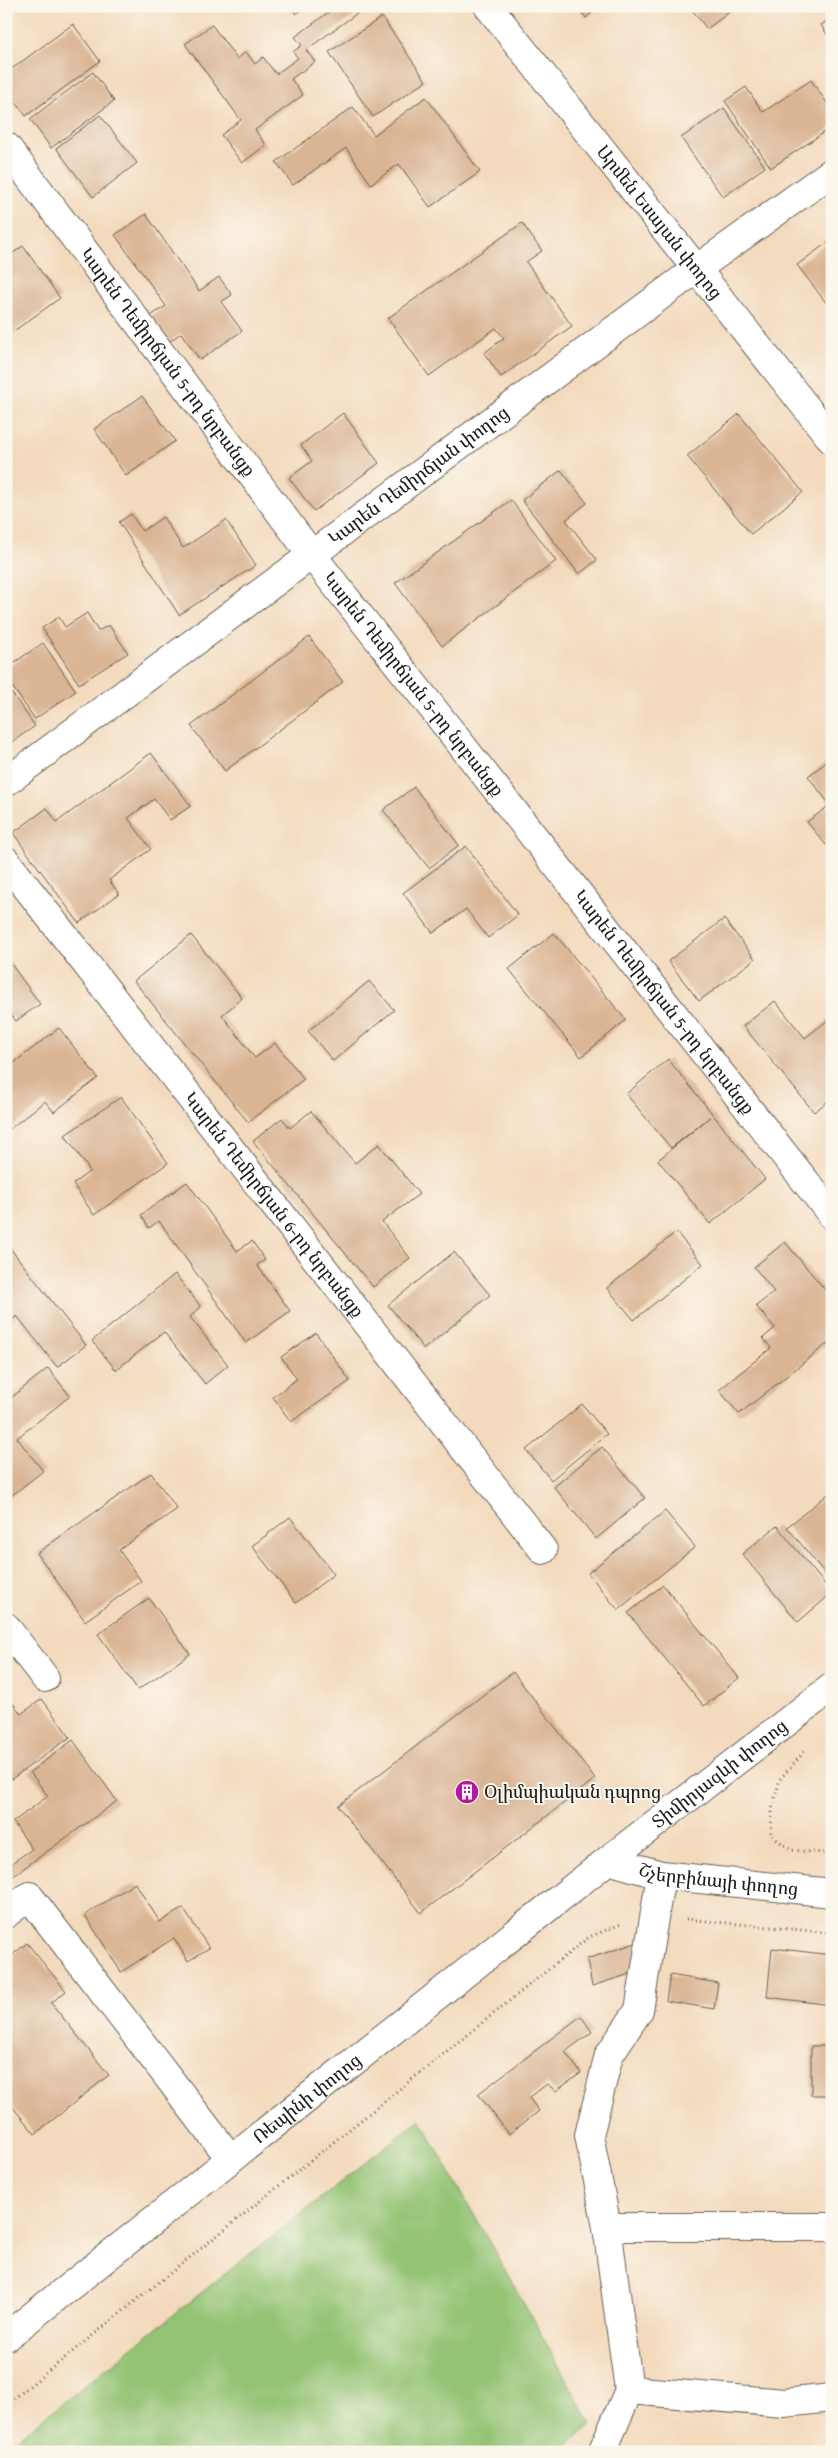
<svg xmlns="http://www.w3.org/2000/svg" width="838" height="2458" viewBox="0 0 838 2458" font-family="'Gentium Book Plus','Noto Serif Armenian',serif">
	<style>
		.green { fill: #93c373; stroke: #587048 }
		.building { fill: #dab594 }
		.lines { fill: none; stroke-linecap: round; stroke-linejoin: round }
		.minor-casing { stroke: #675e54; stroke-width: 30 }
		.tertiary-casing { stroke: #675e54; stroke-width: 30 }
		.path { stroke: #675e54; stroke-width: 3; stroke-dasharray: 1 4; stroke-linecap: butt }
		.minor { stroke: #fff; stroke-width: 28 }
		.tertiary { stroke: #fff; stroke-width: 28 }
		.labels { text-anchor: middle; stroke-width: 4; stroke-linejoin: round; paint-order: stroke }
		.street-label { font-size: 18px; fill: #1c1c1c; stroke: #fbf7ec }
		.poi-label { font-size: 18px; fill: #1c1c1c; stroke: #fbf7ec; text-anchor: start }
	</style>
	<rect width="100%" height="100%" fill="#fbf7ec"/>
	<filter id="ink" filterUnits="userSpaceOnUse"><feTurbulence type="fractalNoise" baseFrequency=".02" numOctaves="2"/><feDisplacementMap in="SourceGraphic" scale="10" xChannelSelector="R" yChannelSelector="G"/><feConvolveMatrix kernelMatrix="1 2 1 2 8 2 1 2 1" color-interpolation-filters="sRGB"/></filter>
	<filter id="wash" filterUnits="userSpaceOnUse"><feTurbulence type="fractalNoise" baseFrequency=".0096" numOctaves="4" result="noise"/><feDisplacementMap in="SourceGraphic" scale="20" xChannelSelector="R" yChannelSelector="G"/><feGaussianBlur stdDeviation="1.12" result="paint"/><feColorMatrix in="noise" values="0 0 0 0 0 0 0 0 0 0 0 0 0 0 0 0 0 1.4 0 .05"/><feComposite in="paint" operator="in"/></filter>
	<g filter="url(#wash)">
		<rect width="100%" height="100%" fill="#f3dabd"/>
		<!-- green -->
		<polygon class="green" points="420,2119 592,2425 558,2452 6,2452 6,2448"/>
		<g id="blocks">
			<!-- building -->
			<g class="building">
				<polygon points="291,6 306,6 296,14"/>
				<polygon points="337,6 367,6 306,50 315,62 291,79 303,95 255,130 266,145 242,163 221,135 241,120 185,44 212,25 237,59 246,52 255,64 263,57 276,74 298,58 293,52 302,45 295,37"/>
				<polygon points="577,6 600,6 586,18"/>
				<polygon points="689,6 737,6 707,29"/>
				<polygon points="382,17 426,81 373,117 329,52"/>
				<polygon points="832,18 832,42 821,25"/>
				<polygon points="73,24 100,61 26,116 6,89 6,73"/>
				<polygon points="93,72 114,101 51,148 30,119"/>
				<polygon points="811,80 832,110 832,127 771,168 725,101 746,87 763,112"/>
				<polygon points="426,97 480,172 430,207 399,164 371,184 346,148 293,185 276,162 353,107 374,135"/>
				<polygon points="724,108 765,167 723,197 681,138"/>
				<polygon points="100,115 137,163 93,197 56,148"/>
				<polygon points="146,214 199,291 219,277 232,295 221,302 242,331 200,360 181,333 167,343 149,317 166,306 115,235"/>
				<polygon points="522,223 542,251 526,262 572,326 501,377 484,353 504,338 496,328 429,376 388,318"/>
				<polygon points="832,239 832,302 828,305 797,265"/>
				<polygon points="23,246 60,298 11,333 6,325 6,258"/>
				<polygon points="142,396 175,441 126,476 94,429"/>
				<polygon points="343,413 379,463 314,511 289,478 312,461 301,445"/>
				<polygon points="739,414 803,492 751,534 687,456"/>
				<polygon points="561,470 587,503 566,520 597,560 579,574 522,500"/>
				<polygon points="511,500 556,561 442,646 395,583"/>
				<polygon points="131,514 142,531 163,517 183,548 226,520 256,565 179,615 119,522"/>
				<polygon points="87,613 98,631 109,625 128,653 79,684 42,628 59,617 65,627"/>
				<polygon points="309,637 343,682 225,771 191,726"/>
				<polygon points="43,643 76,691 35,719 6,678 6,668"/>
				<polygon points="6,685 35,726 6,746"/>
				<polygon points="151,753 191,806 170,820 154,799 128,818 151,849 109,880 119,894 79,923 13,833 47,808 57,822"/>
				<polygon points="832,758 832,841 826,845 807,822 830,805 808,776"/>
				<polygon points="414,787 459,845 429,868 383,810"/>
				<polygon points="466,846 518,915 488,938 466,909 433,933 403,893"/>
				<polygon points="724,919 755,959 699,1001 668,961"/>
				<polygon points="554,933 626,1020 581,1057 509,969"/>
				<polygon points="191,935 242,998 222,1015 255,1058 275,1043 304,1079 248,1122 134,981"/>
				<polygon points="6,957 40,1004 16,1021 6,1008"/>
				<polygon points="369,981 394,1010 333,1061 308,1031"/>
				<polygon points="775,1001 805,1038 832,1017 832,1098 814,1112 743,1026"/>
				<polygon points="59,1028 98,1078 54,1112 45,1101 6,1132 6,1069"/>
				<polygon points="668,1059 765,1179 710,1224 658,1160 710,1117 671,1148 626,1094"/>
				<polygon points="121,1097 168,1163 94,1215 73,1184 90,1171 65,1135"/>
				<polygon points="311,1111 355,1163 379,1144 419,1194 382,1222 410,1258 373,1287 253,1141 282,1118 290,1128"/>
				<polygon points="187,1182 237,1251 252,1241 265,1260 257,1265 290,1311 246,1343 159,1221 149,1228 141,1215"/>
				<polygon points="676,1232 703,1264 634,1320 607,1288"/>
				<polygon points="785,1242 832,1298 832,1350 827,1344 739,1414 719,1390 771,1348 763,1338 775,1328 756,1306 774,1292 754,1267"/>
				<polygon points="6,1243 86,1345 57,1367 17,1316 6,1324"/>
				<polygon points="454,1252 490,1295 424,1349 388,1305"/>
				<polygon points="175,1274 201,1307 190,1317 228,1365 205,1384 164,1332 116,1370 92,1341"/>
				<polygon points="316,1333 350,1381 291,1422 273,1397 297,1379 281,1357"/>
				<polygon points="48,1368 70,1396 17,1438 43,1471 6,1500 6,1402"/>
				<polygon points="582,1404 607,1434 551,1480 526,1450"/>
				<polygon points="602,1447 645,1498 596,1539 554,1487"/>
				<polygon points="151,1473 177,1509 119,1550 141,1581 85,1621 37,1553"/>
				<polygon points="832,1491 832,1582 787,1527"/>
				<polygon points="665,1511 695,1547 618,1610 588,1573"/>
				<polygon points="290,1517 334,1574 296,1603 252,1546"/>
				<polygon points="777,1526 832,1593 798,1622 742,1554"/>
				<polygon points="663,1585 739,1678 704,1706 628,1613"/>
				<polygon points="149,1598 190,1654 138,1690 98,1634"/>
				<polygon points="513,1672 595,1779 421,1913 338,1806"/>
				<polygon points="6,1694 21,1714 42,1699 70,1737 6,1783"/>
				<polygon points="73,1740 117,1801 6,1881 6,1867 32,1849 13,1822 48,1796 30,1772"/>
				<polygon points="135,1883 160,1922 183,1908 209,1948 188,1961 174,1938 121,1972 85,1915"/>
				<polygon points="27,1943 66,1991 51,2003 109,2075 35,2134 6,2099 6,1960"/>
				<polygon points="636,1943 636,1972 592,1986 587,1959"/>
				<polygon points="772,1948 832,1955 832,2005 767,1997"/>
				<polygon points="670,1975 718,1983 714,2009 666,2001"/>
				<polygon points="581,2016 592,2032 565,2052 581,2073 556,2091 547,2084 529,2098 539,2111 509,2134 478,2094"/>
				<rect x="811" y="2046" width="21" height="49"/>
			</g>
		</g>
	</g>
	<g filter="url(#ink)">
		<use href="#blocks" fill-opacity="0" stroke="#675e54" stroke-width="1"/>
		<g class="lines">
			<!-- minor casing -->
			<g class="minor-casing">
				<g id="minor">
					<path id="s1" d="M488,6L832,440"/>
					<path id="s2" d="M6,146L311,554L832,1215"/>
					<path id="s3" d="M6,861L543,1550"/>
					<polyline points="6,1627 45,1678"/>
					<path id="s4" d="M608,1860L832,1687"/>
					<polyline points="661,1875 639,2010 609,2055 589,2135 607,2227 832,2227"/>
					<polyline points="6,1914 29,1896 230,2158"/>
					<polyline points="607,2227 629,2390 784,2403 832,2398"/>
					<polyline points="602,2452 629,2390"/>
				</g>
			</g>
			<!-- tertiary casing -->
			<g class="tertiary-casing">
				<g id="tertiary">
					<path id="s5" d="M6,782L695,270L832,172"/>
					<path id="s6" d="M6,2337L608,1860L661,1875L832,1893"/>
				</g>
			</g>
			<!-- path -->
			<g class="path">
				<polyline points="804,1752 780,1779 772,1809 771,1835 791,1850 832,1854"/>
				<polyline points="686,1919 832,1933"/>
				<polyline points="6,2405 589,1937 621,1924"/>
			</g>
			<!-- minor -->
			<use href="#minor" class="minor"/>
			<!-- tertiary -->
			<use href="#tertiary" class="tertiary"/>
		</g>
	</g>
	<!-- icons -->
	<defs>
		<g id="building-disc" transform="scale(1.25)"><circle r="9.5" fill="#b5179e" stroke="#fbf7ec"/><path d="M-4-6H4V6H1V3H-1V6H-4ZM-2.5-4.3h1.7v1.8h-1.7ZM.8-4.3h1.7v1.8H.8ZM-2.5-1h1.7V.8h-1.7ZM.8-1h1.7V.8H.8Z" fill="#fff"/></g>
	</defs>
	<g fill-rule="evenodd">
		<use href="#building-disc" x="467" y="1792"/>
	</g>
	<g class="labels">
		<!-- street labels -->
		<g class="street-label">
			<text dy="6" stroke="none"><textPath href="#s1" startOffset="276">Արմեն Եսայան փողոց</textPath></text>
			<text dy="6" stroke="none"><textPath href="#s2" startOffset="270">Կարեն Դեմիրճյան 5-րդ նրբանցք</textPath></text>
			<text dy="6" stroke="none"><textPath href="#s5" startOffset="514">Կարեն Դեմիրճյան փողոց</textPath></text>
			<text dy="6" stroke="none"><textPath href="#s2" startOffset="675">Կարեն Դեմիրճյան 5-րդ նրբանցք</textPath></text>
			<text dy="6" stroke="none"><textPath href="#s2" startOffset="1080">Կարեն Դեմիրճյան 5-րդ նրբանցք</textPath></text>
			<text dy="6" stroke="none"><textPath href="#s3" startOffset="436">Կարեն Դեմիրճյան 6-րդ նրբանցք</textPath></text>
			<text dy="6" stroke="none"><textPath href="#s4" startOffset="141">Տիմիրյազևի փողոց</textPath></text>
			<text dy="6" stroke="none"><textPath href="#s6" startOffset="881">Շչերբինայի փողոց</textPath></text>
			<text dy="6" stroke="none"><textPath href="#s6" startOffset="384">Ռեպինի փողոց</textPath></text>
		</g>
		<!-- poi labels -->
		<g class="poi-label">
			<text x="484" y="1798">Օլիմպիական դպրոց</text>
		</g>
	</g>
	<!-- margin -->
	<rect width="838" height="2458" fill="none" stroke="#fbf7ec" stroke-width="25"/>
</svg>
